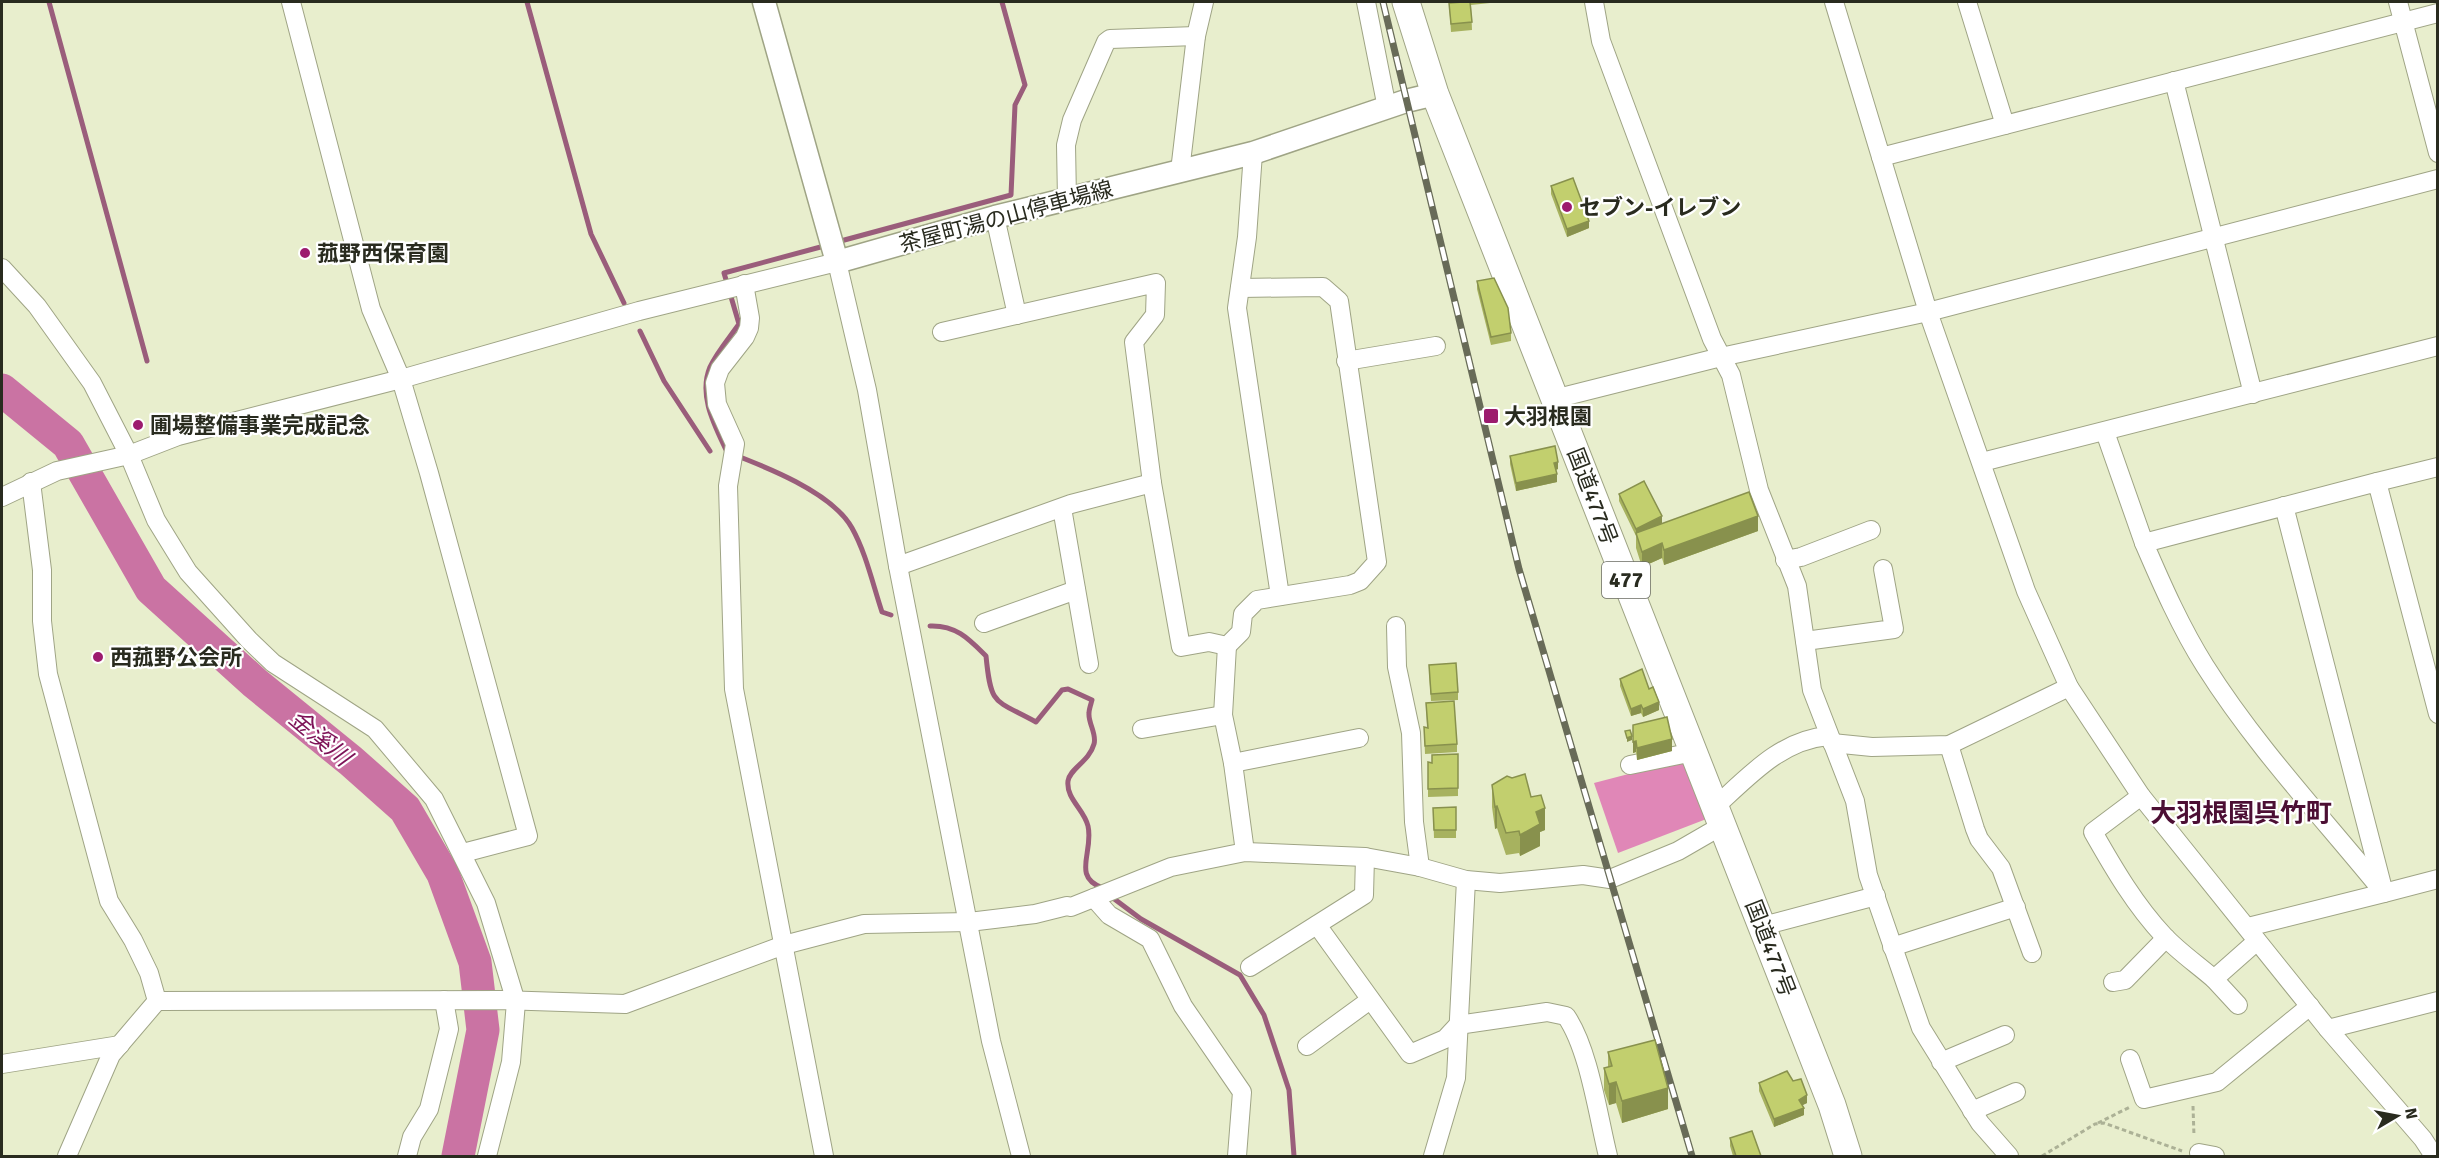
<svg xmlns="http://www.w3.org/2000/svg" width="2439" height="1158" viewBox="0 0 2439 1158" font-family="Signika,'Noto Sans JP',sans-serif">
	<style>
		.forest { fill: #e087b7 }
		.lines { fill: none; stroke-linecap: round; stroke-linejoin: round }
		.stream { stroke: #9a5d7b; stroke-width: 5 }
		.river { stroke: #ca73a3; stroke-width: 33 }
		.minor-casing { stroke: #9fa485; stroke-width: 20 }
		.major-casing { stroke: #9fa485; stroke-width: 25 }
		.highway-casing { stroke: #9fa485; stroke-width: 29 }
		.path { stroke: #acb196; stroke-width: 3; stroke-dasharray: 4.5 3; stroke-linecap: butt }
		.minor { stroke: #fff; stroke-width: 18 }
		.major { stroke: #fff; stroke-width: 22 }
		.highway { stroke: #fff; stroke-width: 27 }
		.rail-casing { stroke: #686b58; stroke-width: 7 }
		.rail { stroke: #fff; stroke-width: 4.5; stroke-dasharray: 14; stroke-linecap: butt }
		.wall { fill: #a7b25f }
		.shaded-wall { fill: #88914d }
		.building { fill: #c2cf6e; stroke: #88914d; stroke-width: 1.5 }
		.poi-dot { fill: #9c1b6e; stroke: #fff; stroke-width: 2 }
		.labels { text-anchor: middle; stroke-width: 4.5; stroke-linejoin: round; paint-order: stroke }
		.shield { fill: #fff; stroke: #696b62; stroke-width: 1.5 }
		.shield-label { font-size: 21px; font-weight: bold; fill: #292b1f }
		.poi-label { font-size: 22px; font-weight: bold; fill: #292b1f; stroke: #fff; text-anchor: start }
		.street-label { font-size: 22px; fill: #292b1f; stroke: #fff }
		.water-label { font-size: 24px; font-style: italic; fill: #7d1257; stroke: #fff }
		.quarter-label { font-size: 26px; font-weight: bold; fill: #4c0f34; stroke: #fff }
	</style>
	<rect width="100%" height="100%" fill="#e8eecd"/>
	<!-- forest -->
	<polygon class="forest" points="1686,759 1709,818 1618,853 1594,783"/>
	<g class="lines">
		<!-- stream -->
		<g class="stream">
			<polyline points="49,2 147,361"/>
			<polyline points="527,2 591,234 624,303"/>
			<polyline points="837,242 1011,195 1015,105 1025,85 1002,2"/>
			<path d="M828,245L724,273L739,324C730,337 717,352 710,367C698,396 715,426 727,452C764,466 832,492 852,528C866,553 873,585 882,612L891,615"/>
			<polyline points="640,331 664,381 710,451"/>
			<path d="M930,626C956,625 969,639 986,656C991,707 994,699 1036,722L1062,690L1068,689L1092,700C1091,704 1089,709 1089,713C1088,723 1097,734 1094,744C1089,762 1070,768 1068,781C1066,799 1084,809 1088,826C1094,852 1071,877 1103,888"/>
			<polyline points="1109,895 1141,919 1240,975 1264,1015 1289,1090 1294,1156"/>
		</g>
		<!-- river -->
		<polyline class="river" points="2,390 68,444 151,589 255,683 351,761 405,809 443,874 475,962 483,1030 458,1156"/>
		<!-- minor casing -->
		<g class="minor-casing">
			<g id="minor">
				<polyline points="291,2 371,309 401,379 429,473 528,836 463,853"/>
				<polyline points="1366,2 1387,108"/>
				<polyline points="1594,2 1601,41 1712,339 1731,375 1759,490 1797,586 1812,690 1855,801 1868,875 1921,1028 1980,1123 2009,1156"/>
				<polyline points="1834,2 1928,312 2026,591 2069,687 2141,796 2328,1029 2423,1139 2434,1156"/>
				<polyline points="1967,2 2005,125"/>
				<polyline points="2398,2 2438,153"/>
				<polyline points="2174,81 2253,394"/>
				<polyline points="1253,153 1247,237 1237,308 1280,596"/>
				<polyline points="1881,157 2438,13"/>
				<polyline points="1180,171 1196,36 1204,2"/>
				<polyline points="1067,199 1066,145 1072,120 1106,42 1110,39 1196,36"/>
				<polyline points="995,217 1017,315"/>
				<polyline points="2,268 37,306 92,383 129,455 156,520 188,572 249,640 273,663 375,729 434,799 486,903 516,1002 511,1062 487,1156"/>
				<polyline points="744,284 750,318 749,328 745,337 720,369 715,383 717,404 735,444 728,486 734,689 824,1156"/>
				<polyline points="942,332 1156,283 1155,315 1134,342 1152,483 1181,647 1209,642 1227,646 1241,632 1243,614 1257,600 1350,585 1360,581 1377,562 1339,301 1323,287 1240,288"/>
				<polyline points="1346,361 1436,346"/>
				<polyline points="1554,399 1721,357 1928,312 2438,179"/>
				<polyline points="2105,432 2144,543"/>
				<polyline points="1982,462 2438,346"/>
				<polyline points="31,482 42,570 42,621 48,674 109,901 133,940 149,973 157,1001"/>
				<polyline points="2377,482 2438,467"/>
				<polyline points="2,497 57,471 129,455 178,436 401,379 639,311 837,262 867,390 898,566 991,1041 1021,1156"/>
				<polyline points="2284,506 2384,893 2438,879"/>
				<polyline points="1062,508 1089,664"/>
				<polyline points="1785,560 1801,557 1871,530"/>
				<polyline points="898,566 1071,504 1152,483"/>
				<polyline points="984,623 1076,590"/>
				<polyline points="1396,626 1397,667 1411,733 1414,822 1420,867"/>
				<polyline points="1805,641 1894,629 1883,569"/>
				<polyline points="1227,646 1223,715 1233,763 1245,852"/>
				<polyline points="1142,729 1223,715"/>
				<polyline points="1832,743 1872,747 1949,745 2069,687"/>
				<polyline points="1949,745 1975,829 1979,839 2001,868 2032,953"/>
				<polyline points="1233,763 1359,738"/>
				<polyline points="1630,765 1693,752"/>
				<path d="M2141,796L2093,832C2114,869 2135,905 2164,936C2179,952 2198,965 2214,979L2257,941"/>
				<path d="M1715,807C1749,776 1781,740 1828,736"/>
				<polyline points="1094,898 1109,915 1150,939 1183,1006 1242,1092 1237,1156"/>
				<path d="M1317,925L1410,1054L1445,1039L1458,1025L1547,1012L1566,1016C1589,1049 1598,1116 1608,1156"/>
				<polyline points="1763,926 1876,896"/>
				<path d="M2248,927L2384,893C2324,819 2256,747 2205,666C2181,628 2162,585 2144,543L2377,482L2438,714"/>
				<polyline points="1892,947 2016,907"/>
				<polyline points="1250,967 1364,895 1365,857"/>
				<polyline points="2214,979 2238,1005"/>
				<polyline points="2113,982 2125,980 2166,938"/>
				<polyline points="2328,1029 2438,1001"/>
				<polyline points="1307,1046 1370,1000"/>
				<polyline points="2130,1059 2144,1099 2217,1082 2310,1006"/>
				<polyline points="1941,1062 2005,1035"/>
				<polyline points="2,1064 120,1045"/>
				<polyline points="1972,1111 2016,1092"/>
				<polyline points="2199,1153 2215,1156"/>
				<polyline points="67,1156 111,1055 157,1001 502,1000 625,1004 784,945 864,924 969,922 1035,914 1067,906 1071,907 1171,867 1245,852 1365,857 1420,867 1466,880 1500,883 1583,875 1610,879 1678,851 1723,825"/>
				<polyline points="407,1156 412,1137 429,1109 449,1029 444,1000"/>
				<polyline points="1433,1156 1456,1078 1466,880"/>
			</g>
		</g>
		<!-- major casing -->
		<g class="major-casing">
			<polyline id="major" points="764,2 837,262 995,217 1253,153 1406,101 1435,94"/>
		</g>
		<!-- highway casing -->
		<g class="highway-casing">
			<polyline id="highway" points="1406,2 1435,94 1832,1105 1848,1156"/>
		</g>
		<!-- path -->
		<g class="path">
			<polyline points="2193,1106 2194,1136"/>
			<polyline points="2098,1123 2130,1107"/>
			<polyline points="2042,1156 2095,1124 2104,1123 2182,1151"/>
		</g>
		<!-- minor -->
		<use href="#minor" class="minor"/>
		<!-- major -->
		<use href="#major" class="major"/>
		<!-- highway -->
		<use href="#highway" class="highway"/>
		<!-- rail casing -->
		<g class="rail-casing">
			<polyline id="rail" points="1383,2 1519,569 1692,1156"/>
		</g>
		<!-- rail -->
		<use href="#rail" class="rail"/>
	</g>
	<!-- wall -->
	<g class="wall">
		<polygon points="1460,2 1490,2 1490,3 1471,5 1472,30 1451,32 1449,3"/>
		<polygon points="1551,186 1589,228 1567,237 1551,194"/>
		<polygon points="1477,281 1511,333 1511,341 1491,345 1477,289"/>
		<polygon points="1510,456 1558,469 1556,470 1557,482 1516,491 1510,464"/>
		<polygon points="1619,494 1662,524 1758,531 1664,565 1662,558 1642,567 1636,548 1636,536 1619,501"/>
		<polygon points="1429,672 1458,692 1458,700 1431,701"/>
		<polygon points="1620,679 1649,689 1659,710 1643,717 1641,713 1631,716 1620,686"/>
		<polygon points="1426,703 1457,744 1457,752 1425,754 1424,727 1427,728"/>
		<polygon points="1633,725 1672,751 1637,760 1636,752 1633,753"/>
		<polygon points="1458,754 1458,796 1428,797 1428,762 1432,763"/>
		<polygon points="1492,785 1531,797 1545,830 1540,832 1540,846 1520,856 1519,853 1506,855 1497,828 1495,829 1492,807"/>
		<polygon points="1456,807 1456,838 1434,838 1433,808"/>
		<polygon points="1608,1052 1668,1109 1622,1123 1616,1103 1609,1105 1604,1090 1604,1068 1608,1067"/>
		<polygon points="1793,1081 1807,1103 1802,1105 1804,1115 1774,1127 1759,1091 1759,1083"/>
		<polygon points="1730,1138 1761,1156 1733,1156 1730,1146"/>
	</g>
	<!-- shaded-wall -->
	<g class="shaded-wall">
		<polygon points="1589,221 1589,228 1567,237 1567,229"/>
		<polygon points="1558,462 1558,469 1554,470 1554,463"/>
		<polygon points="1557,474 1557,482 1516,491 1516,483"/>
		<polygon points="1662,516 1662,524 1636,533 1636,529"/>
		<polygon points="1758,516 1758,531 1664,565 1664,550"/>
		<polygon points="1662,543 1662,558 1642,567 1642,552"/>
		<polygon points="1659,702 1659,710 1643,717 1643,709"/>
		<polygon points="1641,705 1641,713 1631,716 1631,709"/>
		<polygon points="1632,736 1632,740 1627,742 1627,738"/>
		<polygon points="1672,739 1672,751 1637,760 1637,748"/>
		<polygon points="1636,741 1636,752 1633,753 1633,742"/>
		<polygon points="1497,806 1497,828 1495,829 1495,807"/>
		<polygon points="1545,808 1545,830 1540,832 1540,846 1520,856 1520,835 1536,812"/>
		<polygon points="1616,1082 1616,1103 1609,1105 1609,1084"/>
		<polygon points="1668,1088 1668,1109 1622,1123 1622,1101"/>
		<polygon points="1807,1095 1807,1103 1799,1107 1799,1100"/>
		<polygon points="1804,1108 1804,1115 1774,1127 1774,1119"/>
	</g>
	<!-- building -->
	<g class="building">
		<polygon points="1463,2 1470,2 1472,22 1451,24 1449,3"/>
		<polygon points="1573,178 1589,221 1567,229 1551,186"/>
		<polygon points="1494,278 1508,308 1511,333 1491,337 1477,281"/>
		<polygon points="1555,446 1558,462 1554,463 1557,474 1516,483 1510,456"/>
		<polygon points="1644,481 1662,516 1636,529 1619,494"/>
		<polygon points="1749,492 1758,516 1664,550 1662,543 1642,552 1636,533"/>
		<polygon points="1456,663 1458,692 1431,694 1429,665"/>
		<polygon points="1642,669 1649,689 1653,687 1659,702 1643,709 1641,705 1631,709 1620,679"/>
		<polygon points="1454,701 1457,744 1425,746 1424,727 1428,728 1426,703"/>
		<polygon points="1667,717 1672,739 1637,748 1636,741 1633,742 1633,725"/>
		<polygon points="1630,730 1632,736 1627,738 1625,731"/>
		<polygon points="1458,754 1458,788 1428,789 1428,762 1432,763 1432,755"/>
		<polygon points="1525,774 1531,797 1541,795 1545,808 1536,812 1540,824 1520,835 1519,831 1506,833 1497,806 1495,807 1492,785 1507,776 1512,778"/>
		<polygon points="1456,807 1456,830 1434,830 1433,808"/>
		<polygon points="1655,1040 1668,1088 1622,1101 1616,1082 1609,1084 1604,1068 1612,1066 1608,1052"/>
		<polygon points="1787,1071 1793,1081 1801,1079 1807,1095 1799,1100 1804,1108 1774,1119 1759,1083"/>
		<polygon points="1752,1131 1761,1156 1736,1156 1730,1138"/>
	</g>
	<!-- markers -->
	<g class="poi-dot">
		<circle cx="1567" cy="207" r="6"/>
		<circle cx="305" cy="253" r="6"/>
		<rect x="1483" y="408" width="16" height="16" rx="3"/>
		<circle cx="138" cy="425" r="6"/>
		<circle cx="98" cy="657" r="6"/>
	</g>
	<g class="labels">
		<!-- shield labels -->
		<rect class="shield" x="1602" y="562" width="48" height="36" rx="4.5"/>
		<g class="shield-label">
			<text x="1626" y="587">477</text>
		</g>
		<!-- poi labels -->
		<g class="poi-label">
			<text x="1579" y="215">セブン-イレブン</text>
			<text x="317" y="261">菰野西保育園</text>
			<text x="1504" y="424">大羽根園</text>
			<text x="150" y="433">圃場整備事業完成記念</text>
			<text x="110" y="665">西菰野公会所</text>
		</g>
		<!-- street labels -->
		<g class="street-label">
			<text transform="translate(1006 216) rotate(-15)" y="8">茶屋町湯の山停車場線</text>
			<text transform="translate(1593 496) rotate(69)" y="8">国道477号</text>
			<text transform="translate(1771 948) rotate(69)" y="8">国道477号</text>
		</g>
		<!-- water labels -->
		<g class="water-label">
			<text transform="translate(320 738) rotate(40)" y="8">金溪川</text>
		</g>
		<!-- quarter labels -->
		<g class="quarter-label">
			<text x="2241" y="822">大羽根園呉竹町</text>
		</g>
	</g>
	<!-- border -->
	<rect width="2439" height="1158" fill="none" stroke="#292b1f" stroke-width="6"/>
	<!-- north arrow -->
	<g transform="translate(2397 1116) rotate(80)" stroke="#ffffff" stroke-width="4.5" paint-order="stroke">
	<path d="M0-4.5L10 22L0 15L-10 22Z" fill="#292b1f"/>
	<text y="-9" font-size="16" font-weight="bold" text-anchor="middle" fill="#292b1f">N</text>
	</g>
</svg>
